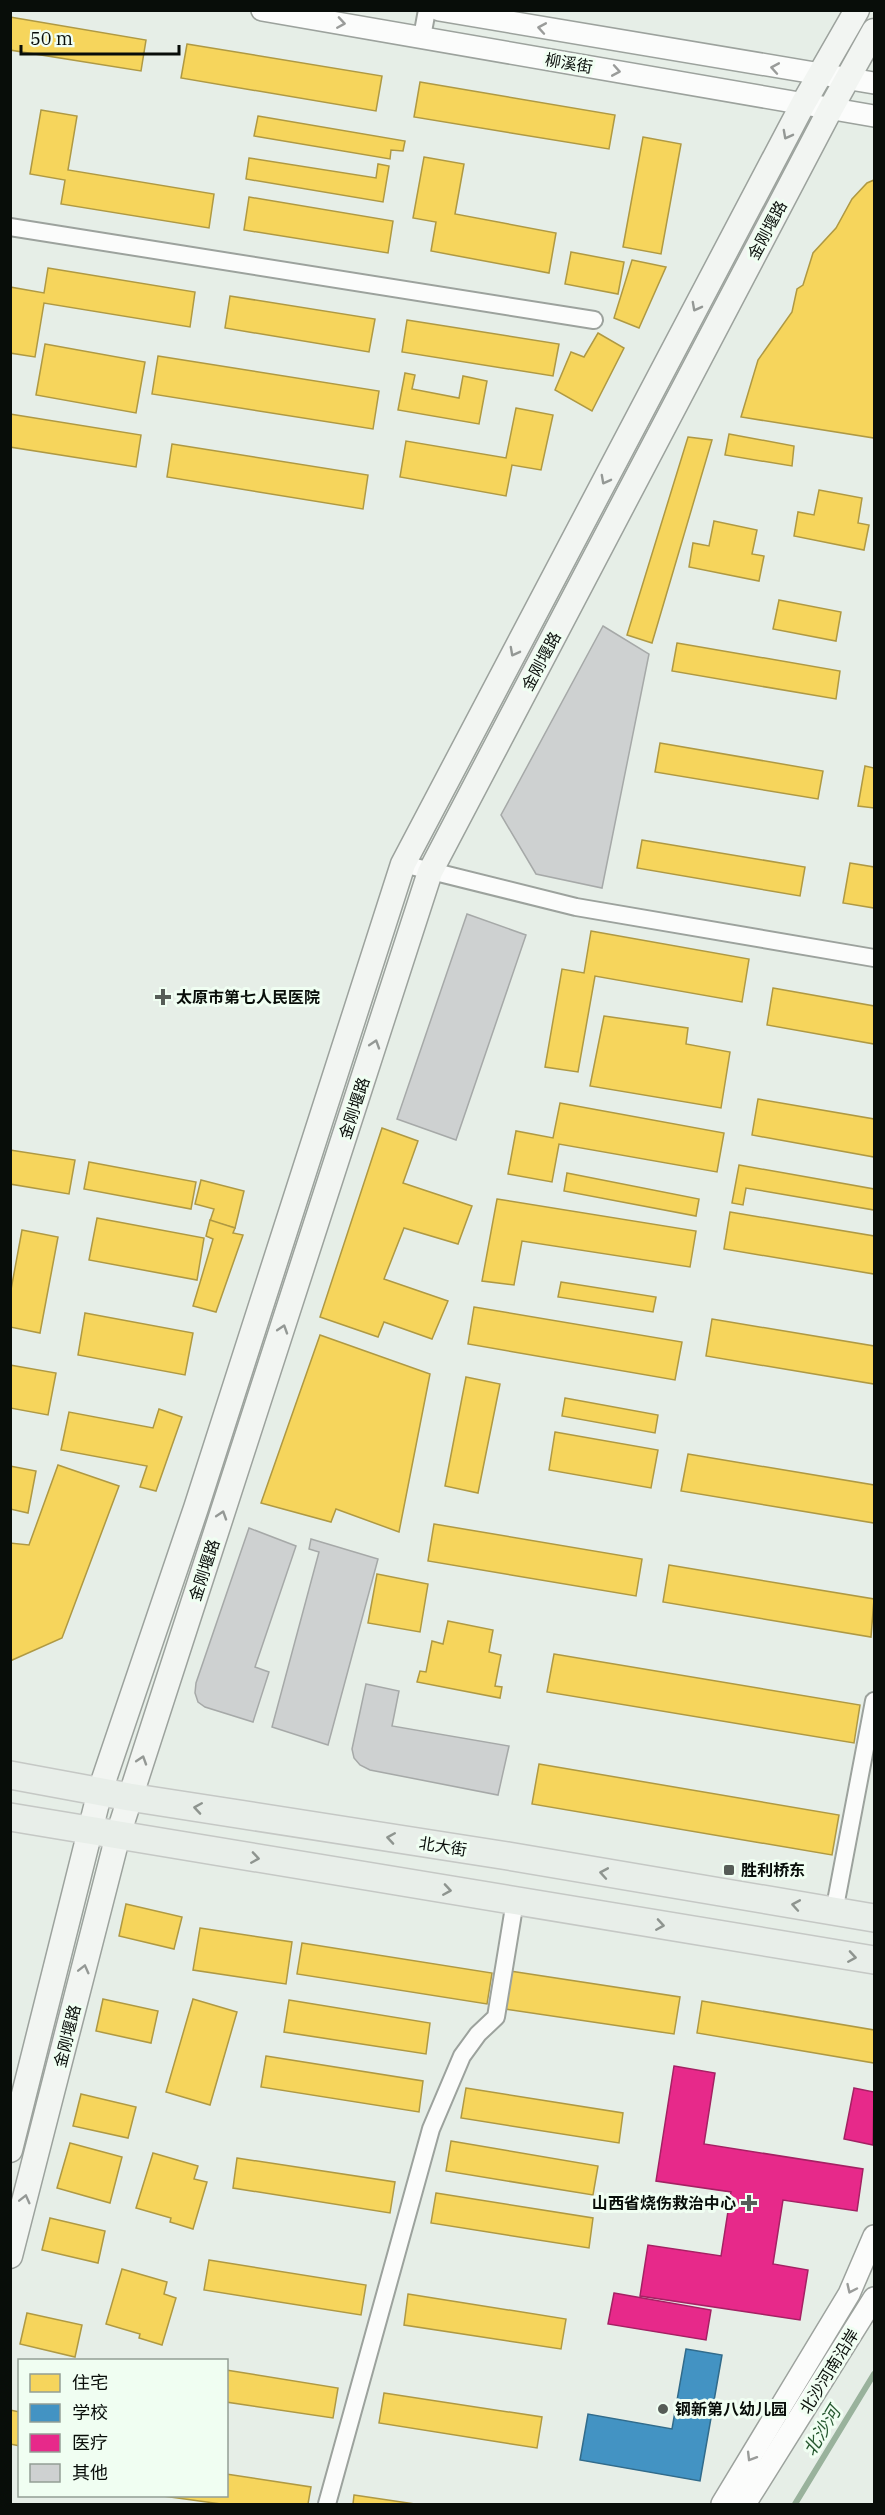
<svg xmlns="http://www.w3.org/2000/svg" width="885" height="2515" viewBox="0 0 885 2515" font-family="'IBM Plex Serif','Noto Sans SC',serif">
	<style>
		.homes { fill: #f6d55c; stroke: #af9943; stroke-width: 1.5 }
		.schools { fill: #4393c3; stroke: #316b8b; stroke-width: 1.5 }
		.health { fill: #e7298a; stroke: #a42163; stroke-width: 1.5 }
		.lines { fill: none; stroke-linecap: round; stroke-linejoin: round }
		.stream { stroke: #99b29c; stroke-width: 6 }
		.building { fill: #ced1d1; stroke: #a6a9a8; stroke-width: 1.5 }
		.minor-casing { stroke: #9ca29d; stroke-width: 20 }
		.tertiary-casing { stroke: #9ca29d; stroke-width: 24 }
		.secondary-casing { stroke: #9ca29d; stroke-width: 27 }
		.primary-casing { stroke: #c5c8c5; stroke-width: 30 }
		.minor { stroke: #fbfcfb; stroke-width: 16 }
		.tertiary { stroke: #fbfcfb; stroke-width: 21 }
		.secondary { stroke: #f2f5f2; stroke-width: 24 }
		.primary { stroke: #e8eee9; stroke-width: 27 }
		.oneway { stroke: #9a9c9a }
		.oneway2 { stroke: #949895 }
		.oneway3 { stroke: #8e948f }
		.poi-dot { fill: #565c57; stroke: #f0fef2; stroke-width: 2 }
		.labels { text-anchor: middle; stroke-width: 6; stroke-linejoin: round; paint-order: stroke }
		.street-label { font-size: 16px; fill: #080d09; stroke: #f0fef2 }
		.poi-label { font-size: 16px; font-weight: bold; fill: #080d09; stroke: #f0fef2; text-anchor: start }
		.water-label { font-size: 18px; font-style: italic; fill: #265830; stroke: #f0fef2 }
	</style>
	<rect width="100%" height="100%" fill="#e6eee7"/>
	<!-- homes -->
	<g class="homes">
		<polygon points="10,17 146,40 141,71 10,50"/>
		<polygon points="187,44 382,76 376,111 181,78"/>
		<polygon points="420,82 615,115 609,149 414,117"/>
		<polygon points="41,110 77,116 68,170 214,194 209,228 61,204 65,180 30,174"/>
		<polygon points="258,116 405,141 403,151 391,150 390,159 254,136"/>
		<polygon points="643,137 681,144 661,254 623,247"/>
		<polygon points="424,157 464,164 455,214 556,233 549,273 431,251 436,222 413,218"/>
		<polygon points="249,158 376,178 378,164 389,166 383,202 246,179"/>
		<polygon points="874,180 874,438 741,417 758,360 792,312 797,289 803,285 813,253 836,228 852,199 867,183"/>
		<polygon points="249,197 393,221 388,253 244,230"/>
		<polygon points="571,252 624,262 618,294 565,284"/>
		<polygon points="632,260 666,267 639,328 614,318"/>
		<polygon points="48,268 195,292 190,327 44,303 35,357 10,353 10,287 44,293"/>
		<polygon points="230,296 375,319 369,352 225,328"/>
		<polygon points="407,320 559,344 553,376 402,352"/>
		<polygon points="598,333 624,348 592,411 555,390 571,352 584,357"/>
		<polygon points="45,344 145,362 136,413 36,395"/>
		<polygon points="158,356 379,391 373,429 152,394"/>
		<polygon points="405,373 415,375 412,389 459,398 463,376 487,381 479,424 398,410"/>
		<polygon points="516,408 553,415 541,470 512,465 506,496 400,477 406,441 506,458"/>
		<polygon points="10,414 141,435 136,467 10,447"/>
		<polygon points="729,434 794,446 792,466 725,455"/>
		<polygon points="688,437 712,440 652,643 627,635"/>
		<polygon points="172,444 368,475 363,509 167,477"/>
		<polygon points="819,490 862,498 858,523 869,525 864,550 794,536 798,512 814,515"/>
		<polygon points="714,521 757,530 752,554 764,556 759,581 689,567 693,543 709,546"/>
		<polygon points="779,600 841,612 836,641 773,629"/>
		<polygon points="677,643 840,671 836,699 672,671"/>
		<polygon points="660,743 823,771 818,799 655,772"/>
		<polygon points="865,766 874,768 874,808 858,806"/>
		<polygon points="642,840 805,867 800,896 637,868"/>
		<polygon points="850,863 874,867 874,908 843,903"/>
		<polygon points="591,931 749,959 742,1002 595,976 578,1072 545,1067 562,969 584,973"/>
		<polygon points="773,988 874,1006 874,1044 767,1025"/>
		<polygon points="604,1016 688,1028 686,1044 730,1052 721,1108 590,1086"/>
		<polygon points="758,1099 874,1119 874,1157 752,1135"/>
		<polygon points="560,1103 724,1133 717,1172 559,1144 552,1182 508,1174 516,1131 553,1138"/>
		<polygon points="382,1128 418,1141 403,1183 472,1206 458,1244 404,1228 384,1279 448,1301 432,1339 384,1322 378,1337 320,1317"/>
		<polygon points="10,1150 75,1160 69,1194 10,1184"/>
		<polygon points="89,1162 196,1182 191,1209 84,1189"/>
		<polygon points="739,1165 874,1189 874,1210 746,1188 743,1205 732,1203"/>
		<polygon points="567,1173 699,1199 696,1216 564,1191"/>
		<polygon points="201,1180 244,1191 235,1228 210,1221 214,1209 195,1204"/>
		<polygon points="497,1199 696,1231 690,1267 522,1241 514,1285 482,1281"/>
		<polygon points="730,1212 874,1236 874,1274 724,1249"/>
		<polygon points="97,1218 204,1238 197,1280 89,1260"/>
		<polygon points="210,1220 235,1228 233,1233 243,1235 216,1312 193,1306 213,1239 206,1236"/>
		<polygon points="22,1230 58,1237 40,1333 10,1327 10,1295"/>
		<polygon points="561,1282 656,1297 653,1312 558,1297"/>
		<polygon points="474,1307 682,1342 675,1380 468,1344"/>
		<polygon points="85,1313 193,1333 185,1375 78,1355"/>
		<polygon points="712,1319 874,1346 874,1384 706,1356"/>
		<polygon points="320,1335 430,1374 399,1532 336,1509 331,1522 261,1503"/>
		<polygon points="10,1365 56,1373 48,1415 10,1408"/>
		<polygon points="466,1377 500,1384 478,1493 445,1486"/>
		<polygon points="565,1398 658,1415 655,1433 562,1416"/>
		<polygon points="159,1409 182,1417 156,1491 140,1487 147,1466 61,1450 69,1412 153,1428"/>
		<polygon points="555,1432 658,1450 651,1488 549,1470"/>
		<polygon points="688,1454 874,1485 874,1523 681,1491"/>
		<polygon points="58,1465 119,1486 62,1638 10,1661 10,1543 29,1545"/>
		<polygon points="10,1466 36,1471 28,1513 10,1509"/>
		<polygon points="434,1524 642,1559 636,1596 428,1561"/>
		<polygon points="669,1565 874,1599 871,1637 663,1602"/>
		<polygon points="377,1574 428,1584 420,1632 368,1623"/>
		<polygon points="448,1621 493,1630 489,1652 501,1655 495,1686 502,1687 500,1698 417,1682 420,1671 426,1672 432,1641 443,1644"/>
		<polygon points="554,1654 860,1705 854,1743 547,1692"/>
		<polygon points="539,1764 839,1815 832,1855 532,1804"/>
		<polygon points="126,1904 182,1917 174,1949 119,1936"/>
		<polygon points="200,1928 292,1942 286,1984 193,1970"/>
		<polygon points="302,1943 492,1973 487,2004 297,1974"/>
		<polygon points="510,1971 680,1997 674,2034 505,2009"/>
		<polygon points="103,1999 158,2011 151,2043 96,2031"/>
		<polygon points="193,1999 237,2012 210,2105 166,2092"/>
		<polygon points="289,2000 430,2023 426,2054 284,2032"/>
		<polygon points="702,2001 874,2030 874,2063 697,2033"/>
		<polygon points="266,2056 423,2081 419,2112 261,2087"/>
		<polygon points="466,2088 623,2113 619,2143 461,2118"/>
		<polygon points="81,2094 136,2107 128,2138 73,2126"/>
		<polygon points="451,2141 598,2166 593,2195 446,2171"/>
		<polygon points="70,2143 122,2157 110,2203 57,2188"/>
		<polygon points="153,2153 198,2166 194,2179 207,2182 193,2229 170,2222 171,2218 136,2208"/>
		<polygon points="237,2158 395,2182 390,2213 233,2188"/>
		<polygon points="436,2193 593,2218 589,2248 431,2223"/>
		<polygon points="50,2218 105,2231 98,2263 42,2250"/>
		<polygon points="209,2260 366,2285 361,2315 204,2290"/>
		<polygon points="122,2269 167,2282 164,2294 176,2298 162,2345 139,2338 140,2334 106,2324"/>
		<polygon points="408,2294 566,2319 561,2349 404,2325"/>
		<polygon points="27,2313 82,2325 75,2357 20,2344"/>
		<polygon points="226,2370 338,2388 333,2418 226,2402"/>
		<polygon points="384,2393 542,2417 537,2448 379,2423"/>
		<polygon points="10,2410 20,2412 20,2446 10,2444"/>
		<polygon points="226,2474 311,2487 308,2504 221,2504 163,2496 226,2496"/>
		<polygon points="354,2495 415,2504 353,2504"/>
	</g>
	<!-- schools -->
	<polygon class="schools" points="686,2349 722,2355 700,2481 580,2460 588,2414 672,2429"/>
	<!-- health -->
	<g class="health">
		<polygon points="674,2066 715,2073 704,2144 863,2169 857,2211 783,2200 773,2264 808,2270 800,2320 640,2296 648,2245 721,2256 731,2192 656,2181"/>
		<polygon points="854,2088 874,2092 873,2145 844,2139"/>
		<polygon points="614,2293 711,2310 706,2340 608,2324"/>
	</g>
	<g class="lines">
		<!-- stream -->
		<polyline class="stream" points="795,2504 874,2374"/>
	</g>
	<!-- building -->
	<g class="building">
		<polygon points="603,626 649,654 602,888 536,874 501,815"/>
		<polygon points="467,914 526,935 456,1140 397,1119"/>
		<polygon points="249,1528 296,1546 255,1667 269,1672 253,1722 205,1707 198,1702 195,1693 196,1683"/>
		<polygon points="311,1539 378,1559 328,1745 272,1727 319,1552 309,1549"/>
		<polygon points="366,1684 399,1691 392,1726 509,1746 498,1795 370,1770 360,1765 354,1758 352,1749"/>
	</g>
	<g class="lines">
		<!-- minor casing -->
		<g class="minor-casing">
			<g id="minor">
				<polyline points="422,37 427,10"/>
				<polyline points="10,227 594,320"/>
				<polyline points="403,864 576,907 874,958"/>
				<polyline points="834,1912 874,1701"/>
				<polyline points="327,2504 431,2129 462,2056 478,2034 496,2017 515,1901"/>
			</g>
		</g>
		<!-- tertiary casing -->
		<g class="tertiary-casing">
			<g id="tertiary">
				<polyline points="262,10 874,116"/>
				<polyline points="439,10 874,83"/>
				<polyline points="722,2504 849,2294 874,2236"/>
				<polyline points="745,2504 874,2298"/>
			</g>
		</g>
		<!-- secondary casing -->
		<g class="secondary-casing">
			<g id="secondary">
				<polyline points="10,2150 100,1791 196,1508 403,864 803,104 857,10"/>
				<polyline points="10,2256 118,1835 430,872 831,108 874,31"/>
			</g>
		</g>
		<!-- primary casing -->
		<g class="primary-casing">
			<g id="primary">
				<polyline points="10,1775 129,1797 508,1856 874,1918"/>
				<polyline points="10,1817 874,1960"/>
			</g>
		</g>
		<!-- minor -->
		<use href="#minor" class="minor"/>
		<!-- tertiary -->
		<use href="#tertiary" class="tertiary"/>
		<!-- secondary -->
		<use href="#secondary" class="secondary"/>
		<!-- primary -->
		<use href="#primary" class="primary"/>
	</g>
	<!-- one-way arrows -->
	<defs><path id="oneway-chevron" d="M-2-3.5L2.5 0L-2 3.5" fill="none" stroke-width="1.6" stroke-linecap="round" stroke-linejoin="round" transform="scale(1.5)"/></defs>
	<g class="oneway">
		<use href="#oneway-chevron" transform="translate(341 23) rotate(9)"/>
		<use href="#oneway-chevron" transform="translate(542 28) rotate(-170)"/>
		<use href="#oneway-chevron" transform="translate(775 68) rotate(-170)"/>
		<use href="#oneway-chevron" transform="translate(616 71) rotate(10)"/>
		<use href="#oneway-chevron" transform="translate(851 2289) rotate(115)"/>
		<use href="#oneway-chevron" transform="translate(751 2457) rotate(121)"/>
	</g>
	<g class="oneway2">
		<use href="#oneway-chevron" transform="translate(787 135) rotate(118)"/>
		<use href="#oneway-chevron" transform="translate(696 307) rotate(118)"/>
		<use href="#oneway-chevron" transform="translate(605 480) rotate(118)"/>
		<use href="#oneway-chevron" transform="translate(514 652) rotate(118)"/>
		<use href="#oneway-chevron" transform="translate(375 1044) rotate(-72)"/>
		<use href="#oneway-chevron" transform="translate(283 1329) rotate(-72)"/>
		<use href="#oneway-chevron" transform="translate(222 1515) rotate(-72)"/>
		<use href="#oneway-chevron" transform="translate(142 1760) rotate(-72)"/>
		<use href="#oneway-chevron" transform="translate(84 1969) rotate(-76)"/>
		<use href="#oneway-chevron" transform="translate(25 2199) rotate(-76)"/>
	</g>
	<g class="oneway3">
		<use href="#oneway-chevron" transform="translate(198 1808) rotate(-171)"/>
		<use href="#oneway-chevron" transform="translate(391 1838) rotate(-171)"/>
		<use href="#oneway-chevron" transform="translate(255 1858) rotate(9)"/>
		<use href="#oneway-chevron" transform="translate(604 1873) rotate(-170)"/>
		<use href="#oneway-chevron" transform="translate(447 1890) rotate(9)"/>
		<use href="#oneway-chevron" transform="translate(796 1905) rotate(-170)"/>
		<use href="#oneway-chevron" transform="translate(660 1925) rotate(9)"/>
		<use href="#oneway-chevron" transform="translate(852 1957) rotate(9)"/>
	</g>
	<!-- markers -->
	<g class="poi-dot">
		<path d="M160 988h6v6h6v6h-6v6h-6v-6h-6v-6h6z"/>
		<rect x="723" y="1864" width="12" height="12" rx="3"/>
		<path d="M746 2194h6v6h6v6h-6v6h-6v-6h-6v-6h6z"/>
		<circle cx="663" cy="2409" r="6"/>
	</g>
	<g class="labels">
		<!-- street labels -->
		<g class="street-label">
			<text transform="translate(569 63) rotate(10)" y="6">柳溪街</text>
			<text transform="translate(767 230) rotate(-62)" y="6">金刚堰路</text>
			<text transform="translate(541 661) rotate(-62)" y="6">金刚堰路</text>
			<text transform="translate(354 1108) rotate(-72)" y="6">金刚堰路</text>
			<text transform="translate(204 1570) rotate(-72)" y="6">金刚堰路</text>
			<text transform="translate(443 1846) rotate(9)" y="6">北大街</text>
			<text transform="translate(67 2036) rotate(-76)" y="6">金刚堰路</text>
			<text transform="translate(829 2371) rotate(-58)" y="6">北沙河南沿岸</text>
		</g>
		<!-- poi labels -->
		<g class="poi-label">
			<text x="176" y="1003">太原市第七人民医院</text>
			<text x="741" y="1876">胜利桥东</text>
			<text x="736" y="2209" text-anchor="end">山西省烧伤救治中心</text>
			<text x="675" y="2415">钢新第八幼儿园</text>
		</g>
		<!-- water labels -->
		<g class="water-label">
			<text transform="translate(822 2431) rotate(-59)" y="6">北沙河</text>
		</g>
	</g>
	<!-- border -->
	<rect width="885" height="2515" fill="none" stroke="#080d09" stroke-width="24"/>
	<!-- legend -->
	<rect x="18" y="2359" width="210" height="138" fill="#f0fef2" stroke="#939e95" stroke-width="1.5"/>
	<rect x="30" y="2374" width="30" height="18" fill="#f6d55c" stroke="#939e95" stroke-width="1.5"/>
	<text x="72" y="2389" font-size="18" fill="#080d09">住宅</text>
	<rect x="30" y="2404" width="30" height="18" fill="#4393c3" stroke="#939e95" stroke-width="1.5"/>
	<text x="72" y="2419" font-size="18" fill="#080d09">学校</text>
	<rect x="30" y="2434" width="30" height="18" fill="#e7298a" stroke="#939e95" stroke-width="1.5"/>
	<text x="72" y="2449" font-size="18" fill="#080d09">医疗</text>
	<rect x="30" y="2464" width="30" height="18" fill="#ced1d1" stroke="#939e95" stroke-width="1.5"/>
	<text x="72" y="2479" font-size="18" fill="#080d09">其他</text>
	<!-- scale -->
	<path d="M21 45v9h158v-9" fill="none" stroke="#080d09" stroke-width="3"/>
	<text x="30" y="45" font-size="18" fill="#080d09" stroke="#f0fef2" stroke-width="4.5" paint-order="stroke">50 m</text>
</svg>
